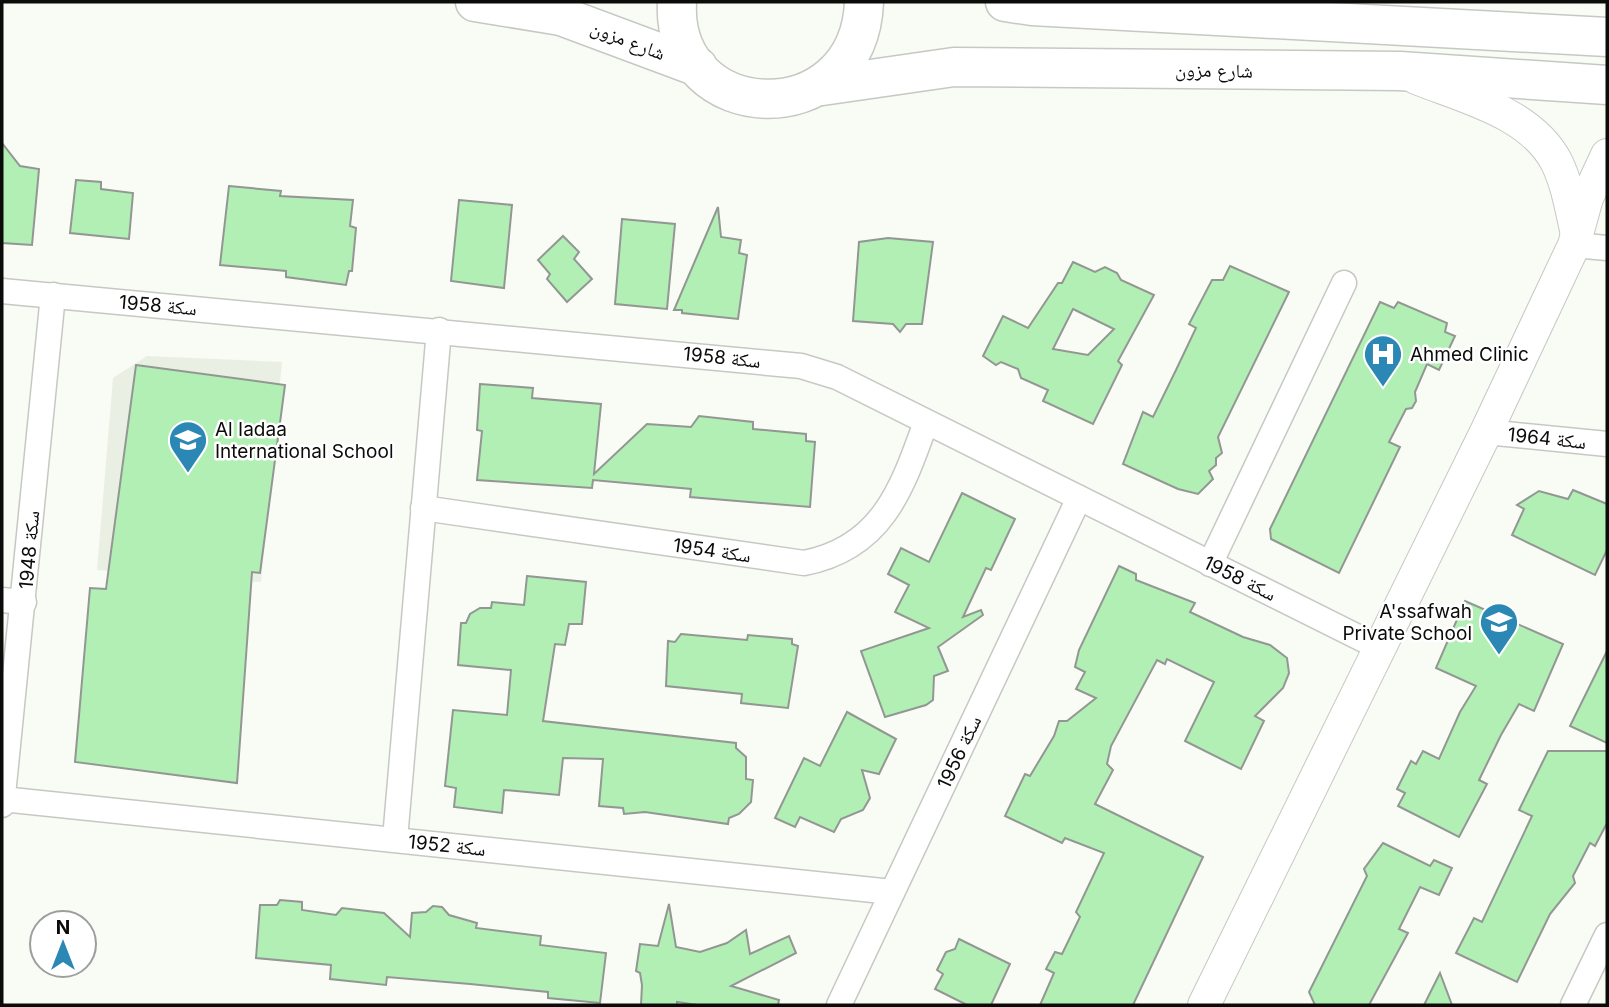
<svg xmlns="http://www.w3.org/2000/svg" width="1609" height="1007" viewBox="0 0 1609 1007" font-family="Inter,'Noto Naskh Arabic',sans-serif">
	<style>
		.built { fill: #eaefe3 }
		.building { fill: #b1efb5; stroke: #939793; stroke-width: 2; fill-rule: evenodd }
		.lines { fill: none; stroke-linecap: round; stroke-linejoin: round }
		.minor-casing { stroke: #c6c9c3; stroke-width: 27 }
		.tertiary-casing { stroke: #c6c9c3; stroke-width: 34 }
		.primary-casing { stroke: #c6c9c3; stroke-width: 41 }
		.minor { stroke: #fff; stroke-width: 24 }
		.tertiary { stroke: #fff; stroke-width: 32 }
		.primary { stroke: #fff; stroke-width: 38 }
		.labels { text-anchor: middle; stroke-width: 5; stroke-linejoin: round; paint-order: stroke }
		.street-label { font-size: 19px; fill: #0b0c0a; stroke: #fff }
		.poi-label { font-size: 19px; fill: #0b0c0a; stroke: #fff; text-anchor: start }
	</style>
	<rect width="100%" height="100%" fill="#f9fbf5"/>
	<!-- built -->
	<polygon class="built" points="147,356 282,362 261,582 97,570 113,378"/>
	<!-- building -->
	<g class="building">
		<polygon points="2,143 20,166 39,169 32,245 2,243"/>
		<polygon points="76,180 101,182 101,189 133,193 129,239 70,233"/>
		<polygon points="229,186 281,191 280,196 353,200 350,226 356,228 352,271 349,271 346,285 286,277 286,271 220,265"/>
		<polygon points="459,200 512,205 504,288 451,281"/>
		<polygon points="718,207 721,237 741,240 739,253 747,255 738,319 682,313 682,310 674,310"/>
		<polygon points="622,219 675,224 667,309 615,304"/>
		<polygon points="563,236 579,252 574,259 592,279 567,302 547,279 550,274 538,260"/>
		<polygon points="888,238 933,242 922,324 906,324 900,332 893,324 853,321 859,242"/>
		<path d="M1073,262L1095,272L1105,267L1117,273L1121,280L1154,295L1118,361L1122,365L1093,424L1043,401L1048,390L1021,378L1018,369L1001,362L996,365L983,356L1003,316L1028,328L1058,283H1062ZM1073,309L1114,329L1088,355L1053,349Z"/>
		<polygon points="1230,266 1289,292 1218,437 1222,453 1216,458 1216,465 1209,471 1213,479 1198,494 1178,489 1123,464 1143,412 1153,417 1176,370 1196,328 1189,324 1212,280 1223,280"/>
		<polygon points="1380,302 1394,308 1398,302 1447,323 1445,332 1455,336 1439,370 1427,364 1415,392 1416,401 1412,408 1406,409 1389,442 1400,447 1339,573 1271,539 1270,529"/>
		<polygon points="136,365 285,385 260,573 252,572 237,783 75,762 90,588 106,589"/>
		<polygon points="480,384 533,388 532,398 601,404 594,474 647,424 691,427 699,416 753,422 753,429 806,434 806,441 815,442 810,507 690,497 691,489 593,480 592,488 477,480 482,431 477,430"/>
		<polygon points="1573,490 1607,504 1607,550 1595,575 1512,535 1524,509 1517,505 1539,491 1568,499"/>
		<polygon points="962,493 1015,519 991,570 986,568 963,617 981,610 983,615 938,647 948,671 934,676 933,700 926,705 885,717 861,651 929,628 895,612 909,585 888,574 901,548 929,562"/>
		<polygon points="1119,566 1136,574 1136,580 1195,603 1190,612 1243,637 1270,645 1287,658 1289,673 1283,688 1255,716 1264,721 1241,769 1185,741 1214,682 1167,659 1165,664 1157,660 1111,746 1107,764 1113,770 1095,804 1203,857 1133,1005 1040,1005 1054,973 1046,969 1055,952 1062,954 1080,917 1076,912 1104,853 1065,838 1062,843 1005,816 1025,774 1030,776 1054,736 1059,721 1067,721 1096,698 1076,689 1085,672 1075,667 1079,650"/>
		<polygon points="527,576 586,582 582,624 569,624 565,645 555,644 543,721 736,743 736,748 746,757 746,779 753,780 751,802 739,814 729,818 728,824 645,812 624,814 623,808 599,806 603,759 563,758 559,795 504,790 502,813 454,807 456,788 445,786 453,710 507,715 511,670 458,665 461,623 466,623 470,614 480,608 491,608 492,602 524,605"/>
		<polygon points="1465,601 1563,644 1534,711 1519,704 1501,735 1479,780 1487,784 1459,837 1398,806 1405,793 1397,789 1411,761 1416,764 1423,751 1439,759 1460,712 1476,686 1436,668"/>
		<polygon points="681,634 747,640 748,635 792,639 792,644 798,646 788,708 741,703 742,694 666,686 668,641 675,642"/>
		<polygon points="1607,651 1607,743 1570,726"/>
		<polygon points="847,712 896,739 879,774 862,770 870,798 863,810 841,819 834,832 800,817 795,827 775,818 804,758 820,766"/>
		<polygon points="1548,751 1607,751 1607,823 1595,846 1590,843 1573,876 1575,883 1550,914 1517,982 1456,953 1474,918 1482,922 1532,816 1519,810"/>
		<polygon points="1383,843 1430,866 1434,860 1452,868 1439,895 1420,887 1399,929 1408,933 1369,1005 1315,1005 1309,992 1367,876 1364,869"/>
		<polygon points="280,900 302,902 302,910 336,915 342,908 384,913 410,937 412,913 426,912 433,906 442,907 449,915 477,923 476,928 541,936 540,945 606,953 600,1003 548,998 548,992 470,984 387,977 386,985 330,979 331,965 256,958 260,905 277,905"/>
		<polygon points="669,904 676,947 700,952 727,943 746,930 750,954 789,936 796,953 731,986 779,1000 778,1005 697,1005 677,1002 677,1005 641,1005 642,985 640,973 636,971 640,944 658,946"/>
		<polygon points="959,939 1010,964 991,1005 967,1005 935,989 943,974 937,970 946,952 955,949"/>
		<polygon points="1440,973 1452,1005 1424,1005"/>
	</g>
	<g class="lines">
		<!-- minor casing -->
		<g class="minor-casing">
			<g id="minor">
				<polyline points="1574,245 1607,248"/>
				<polyline points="2,291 801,366 837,377 1380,648"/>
				<polyline points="1486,432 1607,444"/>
				<path d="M423,508L804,563C882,548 902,489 926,422"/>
				<polyline points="1210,564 1344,283"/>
				<polyline points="2,600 24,602"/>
				<polyline points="2,799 892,892"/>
				<polyline points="2,805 53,295"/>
				<polyline points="395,839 439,330"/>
				<polyline points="839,1005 1079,498"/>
				<polyline points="1573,1005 1607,935"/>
			</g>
		</g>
		<!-- tertiary casing -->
		<g class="tertiary-casing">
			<g id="tertiary">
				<path d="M1416,78C1464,97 1532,113 1557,163C1567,184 1571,207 1576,230"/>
				<polyline points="1204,1005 1486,432 1574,245 1587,198 1607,155"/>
			</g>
		</g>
		<!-- primary casing -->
		<g class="primary-casing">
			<g id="primary">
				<polyline points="475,2 561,16 698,67"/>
				<path d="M677,2C670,127 859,135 864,2"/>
				<polyline points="1005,2 1032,6 1607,37"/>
				<polyline points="822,86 954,67 1400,71 1607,85"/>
			</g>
		</g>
		<!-- minor -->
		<use href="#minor" class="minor"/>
		<!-- tertiary -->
		<use href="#tertiary" class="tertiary"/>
		<!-- primary -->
		<use href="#primary" class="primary"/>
	</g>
	<!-- icons -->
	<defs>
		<g id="hospital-pin" transform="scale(2.0125)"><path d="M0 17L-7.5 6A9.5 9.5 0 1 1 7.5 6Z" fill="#2b87b4" stroke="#fff"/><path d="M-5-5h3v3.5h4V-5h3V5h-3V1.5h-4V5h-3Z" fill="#fff"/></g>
		<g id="school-pin" transform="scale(2.0125)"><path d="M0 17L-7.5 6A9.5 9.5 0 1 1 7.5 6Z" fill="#2b87b4" stroke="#fff"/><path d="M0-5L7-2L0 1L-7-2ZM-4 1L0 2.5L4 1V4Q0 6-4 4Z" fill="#fff"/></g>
	</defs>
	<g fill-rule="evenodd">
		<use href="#hospital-pin" x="1383" y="354"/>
		<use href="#school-pin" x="188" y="440"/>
		<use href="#school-pin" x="1499" y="622"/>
	</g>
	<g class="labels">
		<!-- street labels -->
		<g class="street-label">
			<text transform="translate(628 40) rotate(21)" y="7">شارع مزون</text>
			<text transform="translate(1214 70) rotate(1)" y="7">شارع مزون</text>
			<text transform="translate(158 305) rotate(5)" y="7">سكة 1958</text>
			<text transform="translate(722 357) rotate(6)" y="7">سكة 1958</text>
			<text transform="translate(1547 438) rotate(6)" y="7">سكة 1964</text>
			<text transform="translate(29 550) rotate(-85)" y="7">سكة 1948</text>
			<text transform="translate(712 550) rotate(8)" y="7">سكة 1954</text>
			<text transform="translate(1240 578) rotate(26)" y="7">سكة 1958</text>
			<text transform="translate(959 752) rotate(-65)" y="7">سكة 1956</text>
			<text transform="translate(447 845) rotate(6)" y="7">سكة 1952</text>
		</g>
		<!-- poi labels -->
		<g class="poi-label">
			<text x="1410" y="361">Ahmed Clinic</text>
			<text x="215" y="436">Al Iadaa<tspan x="215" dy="22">International School</tspan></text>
			<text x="1472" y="618" text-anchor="end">A'ssafwah<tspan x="1472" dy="22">Private School</tspan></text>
		</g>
	</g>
	<!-- border -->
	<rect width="1609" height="1007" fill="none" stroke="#0b0c0a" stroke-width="7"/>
	<!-- north arrow -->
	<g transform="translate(63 944)"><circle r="33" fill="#ffffff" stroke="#9d9e9d" stroke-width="2"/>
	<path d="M0-5L12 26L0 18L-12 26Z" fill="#2b87b4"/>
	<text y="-10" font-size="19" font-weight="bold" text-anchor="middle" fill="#0b0c0a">N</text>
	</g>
</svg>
